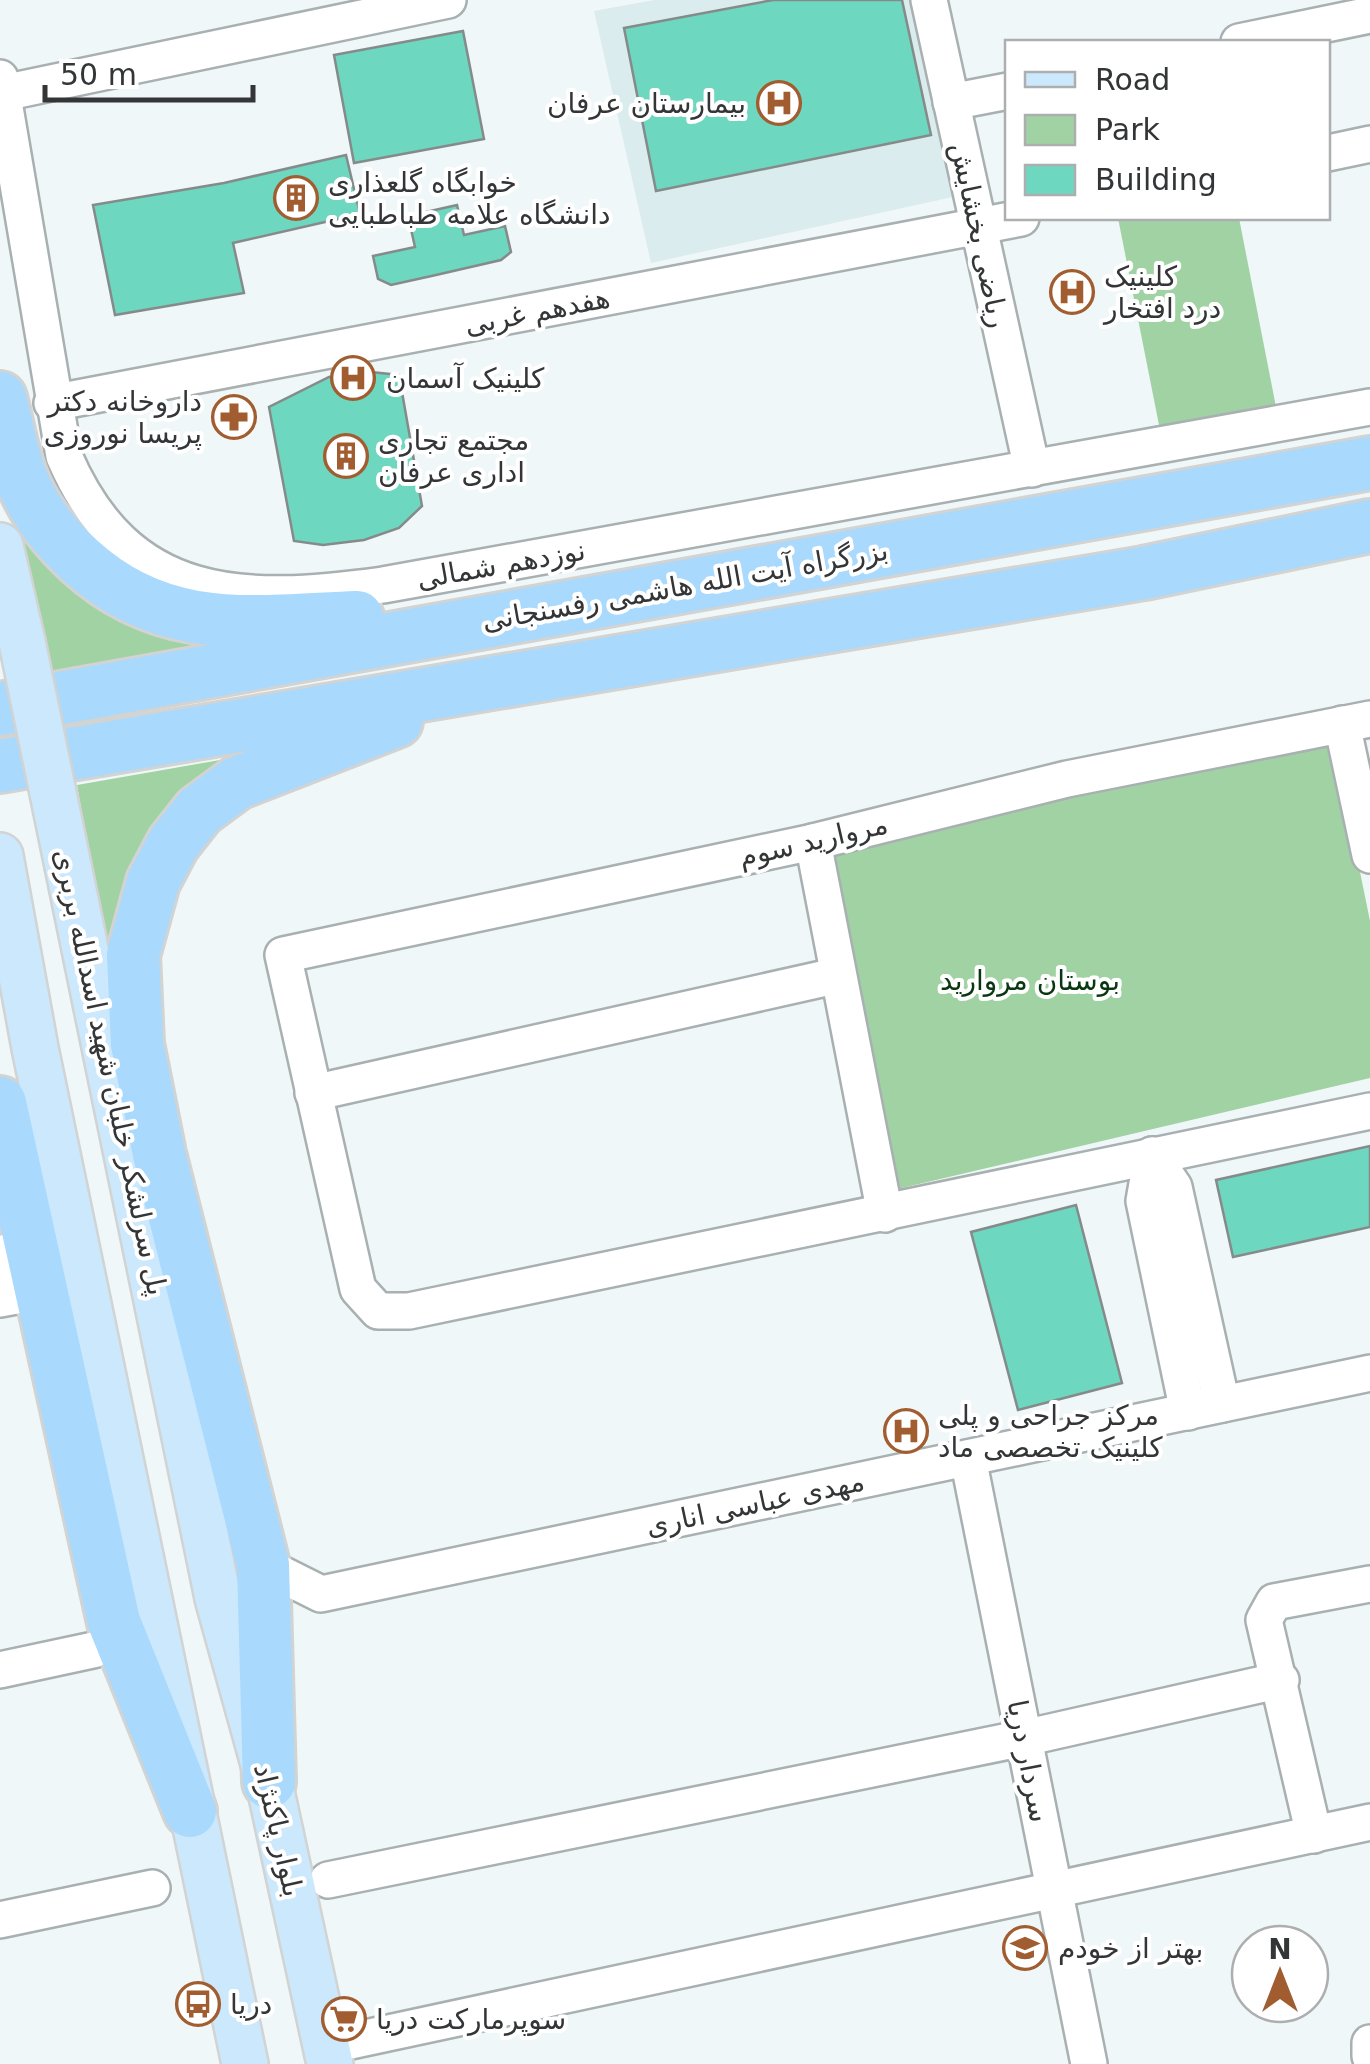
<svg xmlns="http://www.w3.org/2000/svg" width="1370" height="2064" viewBox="0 0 1370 2064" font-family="'DejaVu Sans',Vazirmatn,sans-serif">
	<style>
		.built { fill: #dbecee }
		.green { fill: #a0d2a3 }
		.building { fill: #6ed7c0; stroke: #858b8a; stroke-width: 2.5 }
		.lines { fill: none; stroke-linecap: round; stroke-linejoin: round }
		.minor-casing { stroke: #a9b0b1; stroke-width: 40 }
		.major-casing { stroke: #d2d3d3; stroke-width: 50 }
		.highway-casing { stroke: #d2d3d3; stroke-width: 58 }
		.minor { stroke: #fff; stroke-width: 35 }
		.major { stroke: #cbe8fd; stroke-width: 45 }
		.highway { stroke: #a9d9fc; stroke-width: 52 }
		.major-bridge-casing { stroke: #d2d3d3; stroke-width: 50; stroke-linecap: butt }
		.major-bridge { stroke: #cbe8fd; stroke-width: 45 }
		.labels { text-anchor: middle; stroke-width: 8; stroke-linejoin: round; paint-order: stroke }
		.poi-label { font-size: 28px; fill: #333536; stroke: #fff; text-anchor: start }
		.street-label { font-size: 28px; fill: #333536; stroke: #fff }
		.park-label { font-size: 28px; fill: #093711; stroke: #fff }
	</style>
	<rect width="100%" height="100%" fill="#f0f7f8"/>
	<!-- built -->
	<polygon class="built" points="654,0 921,0 962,195 651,263 594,11"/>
	<!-- green -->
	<g class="green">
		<polygon points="1118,218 1239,218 1276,407 1160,430"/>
		<polygon points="10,482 30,521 321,627 51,675"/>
		<polygon points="340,739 207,792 124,1053 77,785"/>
		<polygon points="1333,739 1370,921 1370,1078 889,1191 832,846"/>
	</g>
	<!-- building -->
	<g class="building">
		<polygon points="773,0 902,0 931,135 656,191 624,28"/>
		<polygon points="463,31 484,139 354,163 334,55"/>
		<polygon points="346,155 360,214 233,243 244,293 115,315 93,205 224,183"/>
		<polygon points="457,205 464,235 505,226 511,252 501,260 436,275 391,285 378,279 373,256 415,247 408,216"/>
		<polygon points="371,372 399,375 422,506 399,528 364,540 323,545 294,541 269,407 329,377"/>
		<polygon points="1370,1146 1370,1227 1233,1257 1216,1180"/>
		<polygon points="1076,1205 1122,1383 1018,1410 971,1232"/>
	</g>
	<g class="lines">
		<!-- minor casing -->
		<g class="minor-casing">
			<g id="minor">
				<polyline points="929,0 1032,469"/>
				<polyline points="1239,42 1370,15"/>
				<path d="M0,78L64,456C128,605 243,604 383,585L1370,407"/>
				<polyline points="3,93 448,0"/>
				<polyline points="951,102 1008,91"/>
				<polyline points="1328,153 1370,144"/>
				<polyline points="52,403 1021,218"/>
				<polyline points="1370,719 1067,779 813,842 283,955 358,1289 378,1311 409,1311 1370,1111"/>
				<polyline points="1342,724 1370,855"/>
				<polyline points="813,842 885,1214"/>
				<polyline points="313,1093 835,976"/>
				<polyline points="1152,1155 1144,1201 1188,1412"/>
				<polyline points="1152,1155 1174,1187 1222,1404"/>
				<polyline points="0,1299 16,1296 7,1252"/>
				<polyline points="968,1458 1089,2064"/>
				<polyline points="263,1565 321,1594 1370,1373"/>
				<polyline points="0,1670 93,1650"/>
				<polyline points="1314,1835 1264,1620 1274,1602 1370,1584"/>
				<polyline points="328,1880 1024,1738 1281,1680"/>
				<polyline points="0,1920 152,1888"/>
				<polyline points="351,2041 1370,1822"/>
				<polyline points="1370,2043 1370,2056"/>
			</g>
		</g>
		<!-- major casing -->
		<g class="major-casing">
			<g id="major">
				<polyline points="0,546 22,642"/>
				<polyline points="0,856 35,1048 245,2064"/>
				<polyline points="68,866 218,1598 269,1782 330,2064"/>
			</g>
		</g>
		<!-- highway casing -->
		<g class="highway-casing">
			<g id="highway">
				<path d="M0,398C8,427 12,460 25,487C38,516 57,539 80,560C164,637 253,621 357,617"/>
				<polyline points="0,709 1370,463"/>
				<polyline points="0,766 1144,573 1370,526"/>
				<polyline points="0,1103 114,1622 190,1811"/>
				<polyline points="269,1782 263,1565 159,1154 137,1044 133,955 153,882 173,844 199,811 237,783 396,721"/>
			</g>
		</g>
		<!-- minor -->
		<use href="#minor" class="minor"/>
		<!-- major -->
		<use href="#major" class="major"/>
		<!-- highway -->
		<use href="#highway" class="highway"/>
		<!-- major-bridge casing -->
		<g class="major-bridge-casing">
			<polyline id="major-bridge" points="22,642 68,866"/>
		</g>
		<!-- major-bridge -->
		<use href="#major-bridge" class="major-bridge"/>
	</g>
	<!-- icons -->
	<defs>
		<g id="hospital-ring" transform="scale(2.25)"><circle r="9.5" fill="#fff" stroke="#a15c2f" stroke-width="1.5"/><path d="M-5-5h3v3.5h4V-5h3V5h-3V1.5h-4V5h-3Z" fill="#a15c2f"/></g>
		<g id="building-ring" transform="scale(2.25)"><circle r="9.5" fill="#fff" stroke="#a15c2f" stroke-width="1.5"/><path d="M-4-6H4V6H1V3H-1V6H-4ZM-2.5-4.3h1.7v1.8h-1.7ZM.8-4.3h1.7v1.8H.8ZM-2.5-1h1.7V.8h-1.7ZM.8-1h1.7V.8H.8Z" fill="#a15c2f"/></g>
		<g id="pharmacy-ring" transform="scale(2.25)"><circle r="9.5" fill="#fff" stroke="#a15c2f" stroke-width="1.5"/><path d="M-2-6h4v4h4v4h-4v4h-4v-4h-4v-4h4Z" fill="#a15c2f"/></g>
		<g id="school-ring" transform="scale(2.25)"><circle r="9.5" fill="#fff" stroke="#a15c2f" stroke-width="1.5"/><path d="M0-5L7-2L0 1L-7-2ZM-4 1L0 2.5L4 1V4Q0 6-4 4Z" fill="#a15c2f"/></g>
		<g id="bus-ring" transform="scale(2.25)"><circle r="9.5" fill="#fff" stroke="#a15c2f" stroke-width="1.5"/><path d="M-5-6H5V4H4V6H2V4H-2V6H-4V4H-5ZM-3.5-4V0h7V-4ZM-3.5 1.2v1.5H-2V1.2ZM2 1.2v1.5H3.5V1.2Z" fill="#a15c2f"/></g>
		<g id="supermarket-ring" transform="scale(2.25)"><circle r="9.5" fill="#fff" stroke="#a15c2f" stroke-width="1.5"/><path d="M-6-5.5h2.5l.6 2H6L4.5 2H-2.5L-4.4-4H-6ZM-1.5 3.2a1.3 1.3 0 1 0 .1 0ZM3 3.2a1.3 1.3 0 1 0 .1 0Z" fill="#a15c2f"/></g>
	</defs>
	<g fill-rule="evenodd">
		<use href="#hospital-ring" x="779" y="103"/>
		<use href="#building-ring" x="296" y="198"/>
		<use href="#hospital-ring" x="1072" y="292"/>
		<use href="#hospital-ring" x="353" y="378"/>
		<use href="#pharmacy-ring" x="234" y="417"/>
		<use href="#building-ring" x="346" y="456"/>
		<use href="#hospital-ring" x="906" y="1431"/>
		<use href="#school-ring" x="1025" y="1948"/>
		<use href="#bus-ring" x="198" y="2004"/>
		<use href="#supermarket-ring" x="344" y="2019"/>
	</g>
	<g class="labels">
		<!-- poi labels -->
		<g class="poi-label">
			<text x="746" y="113" text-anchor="end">بیمارستان عرفان</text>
			<text x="328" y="192">خوابگاه گلعذاری<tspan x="328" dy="32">دانشگاه علامه طباطبایی</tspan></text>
			<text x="1104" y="286">کلینیک<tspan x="1104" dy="32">درد افتخار</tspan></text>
			<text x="386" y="388">کلینیک آسمان</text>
			<text x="202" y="411" text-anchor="end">داروخانه دکتر<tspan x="202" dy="32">پریسا نوروزی</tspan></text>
			<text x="378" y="450">مجتمع تجاری<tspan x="378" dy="32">اداری عرفان</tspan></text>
			<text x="938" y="1425">مرکز جراحی و پلی<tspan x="938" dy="32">کلینیک تخصصی ماد</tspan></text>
			<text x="1058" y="1958">بهتر از خودم</text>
			<text x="230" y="2014">دریا</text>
			<text x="376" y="2029">سوپرمارکت دریا</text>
		</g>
		<!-- street labels -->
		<g class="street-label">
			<text transform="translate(980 235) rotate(78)" y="10">ریاضی بخشایش</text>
			<text transform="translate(537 311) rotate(-11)" y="10">هفدهم غربی</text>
			<text transform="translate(501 564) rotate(-10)" y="10">نوزدهم شمالی</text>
			<text transform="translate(685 585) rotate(-10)" y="10">بزرگراه آیت الله هاشمی رفسنجانی</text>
			<text transform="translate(813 840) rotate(-13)" y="10">مروارید سوم</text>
			<text transform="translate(111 1072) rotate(78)" y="10">پل سرلشکر خلبان شهید اسدالله بربری</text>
			<text transform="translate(755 1503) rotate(-12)" y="10">مهدی عباسی اناری</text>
			<text transform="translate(1029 1761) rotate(79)" y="10">سردار دریا</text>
			<text transform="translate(279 1830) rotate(77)" y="10">بلوار پاکنژاد</text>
		</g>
		<!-- park labels -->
		<g class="park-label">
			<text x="1030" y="990">بوستان مروارید</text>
		</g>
	</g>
	<!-- legend -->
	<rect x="1005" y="40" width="325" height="180" fill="#ffffff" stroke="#adaeaf" stroke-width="2.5"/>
	<rect x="1025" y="72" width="50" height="15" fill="#cbe8fd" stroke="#adaeaf" stroke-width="2.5"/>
	<text x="1095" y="90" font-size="30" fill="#333536">Road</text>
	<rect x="1025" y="115" width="50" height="30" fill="#a0d2a3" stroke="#adaeaf" stroke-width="2.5"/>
	<text x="1095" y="140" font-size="30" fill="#333536">Park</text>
	<rect x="1025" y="165" width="50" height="30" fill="#6ed7c0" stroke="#adaeaf" stroke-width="2.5"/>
	<text x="1095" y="190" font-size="30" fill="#333536">Building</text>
	<!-- north arrow -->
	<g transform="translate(1280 1974)"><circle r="48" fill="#ffffff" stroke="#adaeaf" stroke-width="2.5"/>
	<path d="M0-8L18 38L0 25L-18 38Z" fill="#a15c2f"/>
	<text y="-15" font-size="28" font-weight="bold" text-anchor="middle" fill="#333536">N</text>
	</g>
	<!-- scale -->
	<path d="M45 85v15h208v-15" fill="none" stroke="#333536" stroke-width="5"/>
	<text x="60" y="85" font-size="30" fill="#333536" stroke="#ffffff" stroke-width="8" paint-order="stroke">50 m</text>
</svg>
